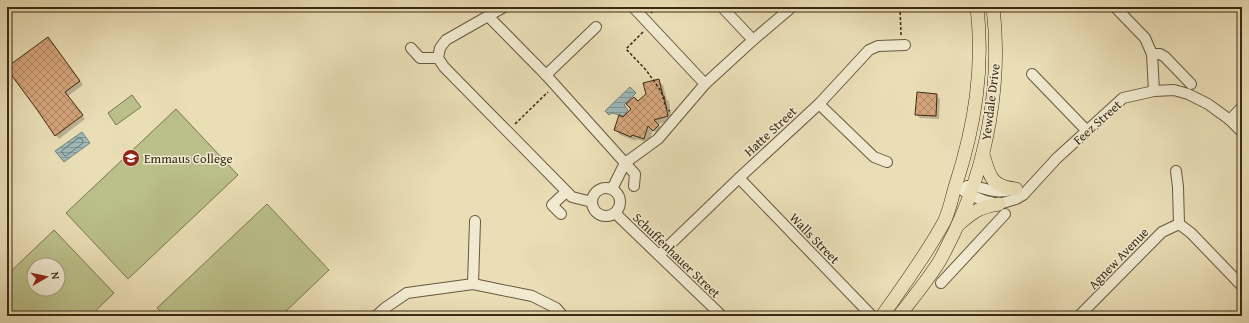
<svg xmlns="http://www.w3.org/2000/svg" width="1249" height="323" viewBox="0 0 1249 323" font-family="'Gentium Book Plus',serif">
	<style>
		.garden { fill: #bbc08b; stroke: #7b754f; fill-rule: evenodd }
		.water { fill: url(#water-rules); stroke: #768077 }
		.shadow { fill: #0003 }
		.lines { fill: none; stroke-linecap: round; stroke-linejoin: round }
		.shore { stroke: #6c7266; stroke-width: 1 }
		.building { fill: url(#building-cross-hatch); stroke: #3b2a13 }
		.minor-casing { stroke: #67573c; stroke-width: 12 }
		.major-casing { stroke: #3b2a13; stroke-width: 14 }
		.path { stroke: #3b2a13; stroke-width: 1.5; stroke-dasharray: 3 2; stroke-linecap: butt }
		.minor { stroke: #f1ead0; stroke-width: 10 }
		.major { stroke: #eadeb6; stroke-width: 13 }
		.labels { text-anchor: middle; stroke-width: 3; stroke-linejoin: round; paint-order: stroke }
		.street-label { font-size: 13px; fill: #3b2a13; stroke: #f1ead0 }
		.poi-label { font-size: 13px; fill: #3b2a13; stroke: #f1ead0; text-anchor: start }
	</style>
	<defs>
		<pattern id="water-rules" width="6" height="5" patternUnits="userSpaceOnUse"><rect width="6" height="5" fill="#9db9b9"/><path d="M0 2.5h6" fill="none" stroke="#819795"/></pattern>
		<pattern id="building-cross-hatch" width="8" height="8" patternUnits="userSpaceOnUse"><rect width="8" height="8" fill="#d6a57b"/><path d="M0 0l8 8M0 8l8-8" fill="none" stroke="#af8764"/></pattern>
	</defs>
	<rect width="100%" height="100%" fill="#eadeb6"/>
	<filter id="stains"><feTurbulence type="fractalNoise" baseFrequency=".005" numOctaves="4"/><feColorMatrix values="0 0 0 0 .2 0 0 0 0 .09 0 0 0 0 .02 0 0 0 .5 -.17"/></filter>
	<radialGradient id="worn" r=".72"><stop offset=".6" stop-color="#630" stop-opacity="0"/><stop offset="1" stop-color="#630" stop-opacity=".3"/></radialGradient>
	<!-- garden -->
	<g class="garden">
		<polygon points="132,95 141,107 116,125 108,113"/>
		<polygon points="176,109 238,175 128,279 66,213"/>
		<polygon points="267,204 329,270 281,316 165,316 157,308"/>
		<path d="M54,230L114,293L90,316H7V275ZM34,265H58V289H34Z"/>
	</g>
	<!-- water -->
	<g class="water">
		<polygon points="630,87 636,93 624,105 628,110 624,116 612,113 609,115 605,111"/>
		<polygon points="82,132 90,143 64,162 55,151"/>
	</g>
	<!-- shadow -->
	<g class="shadow">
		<polygon points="51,41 83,85 68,96 85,119 59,139 56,135"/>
		<polygon points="658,80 663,85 667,100 669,101 672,121 658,124 663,130 658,135 653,129 649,143 636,139 636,141 620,135 616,130 624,118 647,94"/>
		<polygon points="936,95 940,99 939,119 920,118 916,114"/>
	</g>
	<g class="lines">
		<!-- shore -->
		<polygon class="shore" points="79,138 82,139 83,141 83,143 66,156 64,155 62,153 62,151"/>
	</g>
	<!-- building -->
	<g class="building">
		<polygon points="48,37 80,81 65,92 83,115 55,136 38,111 7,69 7,67"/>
		<polygon points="659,79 663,96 664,96 668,116 654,120 659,125 653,131 648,126 644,139 632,135 631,137 614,130 619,115 623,117 631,109 626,104 634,97 638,101 646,94 643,83"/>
		<polygon points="917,92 937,94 936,116 915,115"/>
	</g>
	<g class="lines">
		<!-- minor casing -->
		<g class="minor-casing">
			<g id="minor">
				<polyline points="504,7 446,40 440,48 438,58 444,67 572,197 592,202"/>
				<polyline points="633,7 705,84"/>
				<polyline points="722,7 753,40"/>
				<polyline points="1115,7 1145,38 1152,54 1160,54 1165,57 1191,84"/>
				<polyline points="488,16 546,75 635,174 634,186"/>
				<polyline points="411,48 420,58 438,58"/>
				<polyline points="1152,54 1154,91"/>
				<polyline points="1032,74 1087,131"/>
				<polyline points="546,75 596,27"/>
				<polyline points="819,104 874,157 887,162"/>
				<polyline points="1230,120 1242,107"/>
				<polyline points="1176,171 1178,187 1179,224"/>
				<polyline points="739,178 872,316"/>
				<polyline points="956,186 970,195 985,201 999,204 1016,199 1023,195 1057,158 1123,98 1154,91 1174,90 1188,94 1208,104 1230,120 1242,132"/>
				<path d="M967,186C985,186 992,195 1012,190"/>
				<circle cx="606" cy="202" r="14"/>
				<polyline points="612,189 625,163 658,139 705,84 753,40 792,7"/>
				<polyline points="615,213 722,316"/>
				<polyline points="561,214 552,205 566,192"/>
				<polyline points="659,255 739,178 819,104 869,50 878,46 905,45"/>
				<polyline points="941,283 1005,214"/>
				<polyline points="473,284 475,221"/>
				<polyline points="376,316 385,308 407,293 473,284 532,296 556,308 563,316"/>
				<polyline points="1079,316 1162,232 1179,224 1191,233 1242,286"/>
			</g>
		</g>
		<!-- major casing -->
		<g class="major-casing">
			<g id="major">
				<path d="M983,154C989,175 991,187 1016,189"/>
				<path d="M959,224C974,211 980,207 999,204"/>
				<path d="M882,316C904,285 926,255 944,222C950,210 952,196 956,184C975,125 984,69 977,7"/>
				<path d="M899,316C913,298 927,281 939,262C944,254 948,244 953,235C987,165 1002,84 993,7"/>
			</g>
		</g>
		<!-- path -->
		<g class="path">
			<polyline points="900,7 901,35"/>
			<polyline points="651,13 657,7"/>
			<polyline points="643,32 626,49 646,70 661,91 667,110 670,111"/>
			<polyline points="515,124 548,92"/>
		</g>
		<!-- minor -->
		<use href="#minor" class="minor"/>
		<!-- major -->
		<use href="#major" class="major"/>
	</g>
	<!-- icons -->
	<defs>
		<g id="school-disc" transform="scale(0.9)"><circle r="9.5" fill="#8f2418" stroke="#f1ead0"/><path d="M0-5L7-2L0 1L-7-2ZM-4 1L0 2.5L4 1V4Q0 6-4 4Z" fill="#fff"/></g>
	</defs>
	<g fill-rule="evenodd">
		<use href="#school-disc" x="131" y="158"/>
	</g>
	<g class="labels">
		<!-- street labels -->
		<g class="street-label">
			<text transform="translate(990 102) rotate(-83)" y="5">Yewdale Drive</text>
			<text transform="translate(1097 122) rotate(-42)" y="5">Feez Street</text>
			<text transform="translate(770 131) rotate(-43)" y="5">Hatte Street</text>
			<text transform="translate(815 238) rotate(46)" y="5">Walls Street</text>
			<text transform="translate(677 255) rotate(44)" y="5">Schuffenhauer Street</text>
			<text transform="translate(1118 258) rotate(-46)" y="5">Agnew Avenue</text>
		</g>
		<!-- poi labels -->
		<g class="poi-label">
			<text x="144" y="163">Emmaus College</text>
		</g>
	</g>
	<!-- margin -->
	<rect width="1249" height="323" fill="none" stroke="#eadeb6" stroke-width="24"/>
	<rect x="8" y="8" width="1233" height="307" fill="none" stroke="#3b2a13" stroke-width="2"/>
	<rect x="12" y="12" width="1225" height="299" fill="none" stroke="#3b2a13"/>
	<!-- north arrow -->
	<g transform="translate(46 277) rotate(81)"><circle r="19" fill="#f1ead0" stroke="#a89d84"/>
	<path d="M0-3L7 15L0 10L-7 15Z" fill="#8f2418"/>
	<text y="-6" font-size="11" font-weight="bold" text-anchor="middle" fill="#3b2a13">N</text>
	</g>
	<rect width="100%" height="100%" filter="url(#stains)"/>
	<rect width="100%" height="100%" fill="url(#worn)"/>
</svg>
